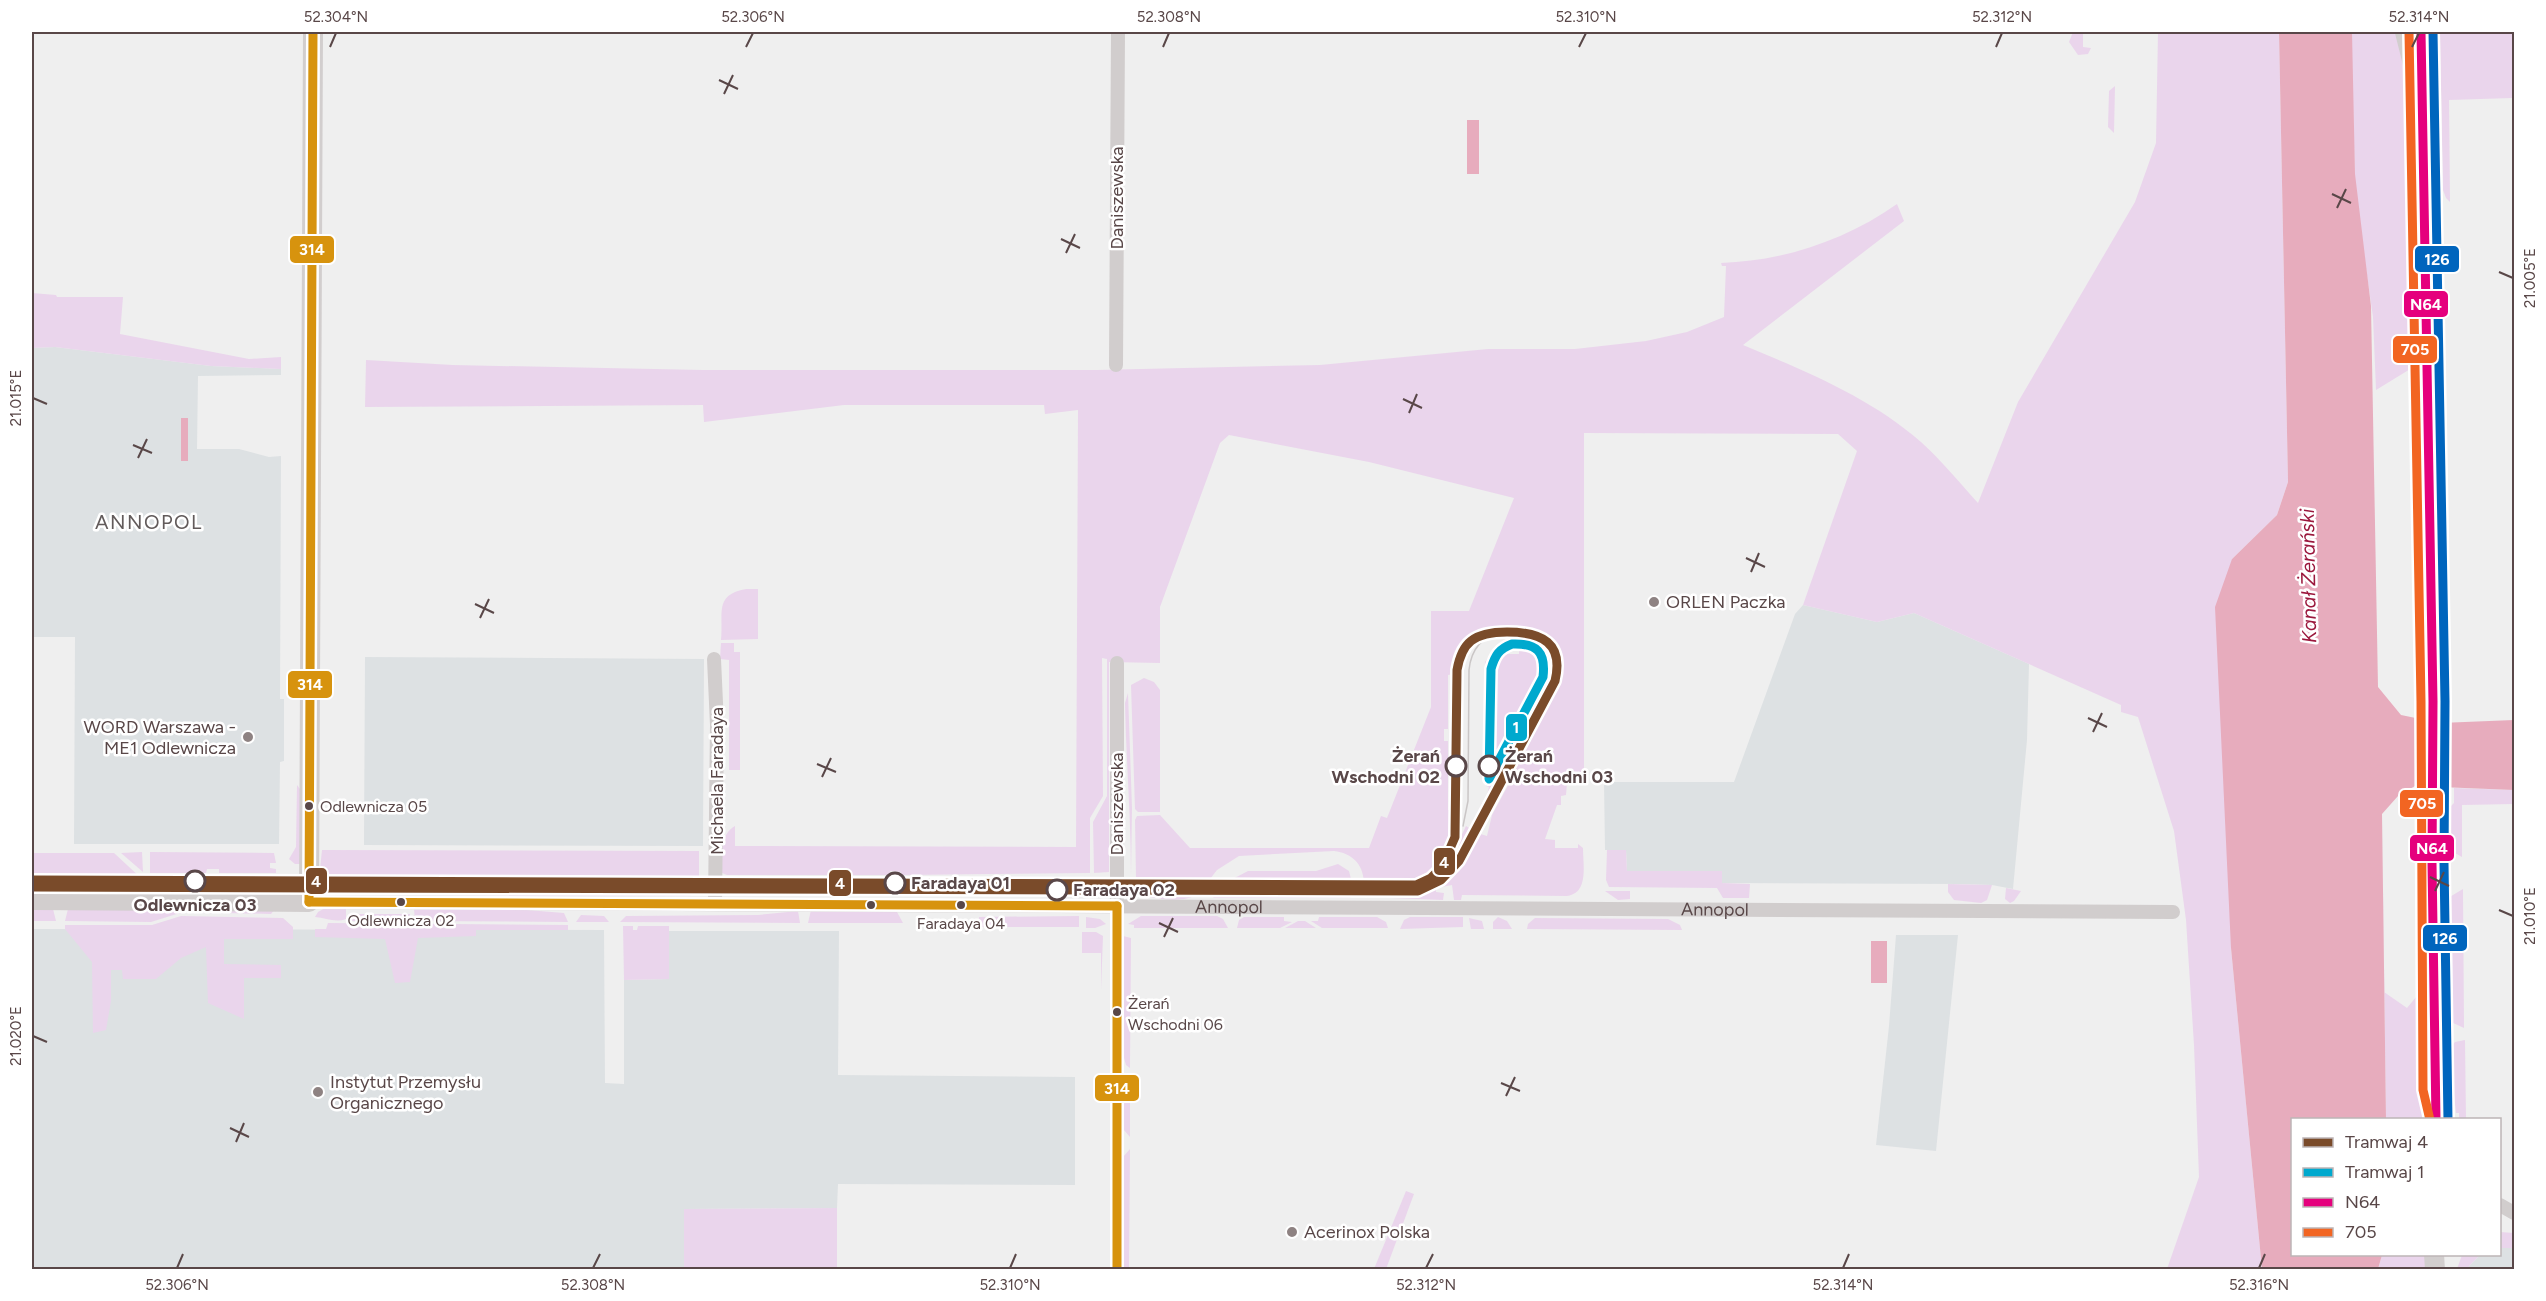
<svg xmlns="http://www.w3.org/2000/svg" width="2546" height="1301" viewBox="0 0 2546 1301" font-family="Figtree,sans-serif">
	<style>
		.commercial { fill: #dde1e3 }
		.green { fill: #ead5ec }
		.water { fill: #e7acbd }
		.pier { fill: #efefef }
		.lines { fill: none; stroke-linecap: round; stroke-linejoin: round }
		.street { stroke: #d1cdcd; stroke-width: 14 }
		.secondary { stroke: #d2cece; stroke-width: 20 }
		.tram { stroke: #cac6c6; stroke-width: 1.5 }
		.bus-1-casing { stroke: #fff; stroke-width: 14 }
		.bus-2-casing { stroke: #fff; stroke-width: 14 }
		.bus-3-casing { stroke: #fff; stroke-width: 14 }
		.bus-4-casing { stroke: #fff; stroke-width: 14 }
		.bus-1 { stroke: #e5007d; stroke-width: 9 }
		.bus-2 { stroke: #f26522; stroke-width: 9 }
		.bus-3 { stroke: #0065bd; stroke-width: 9 }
		.bus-4 { stroke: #d7930e; stroke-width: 9 }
		.tram-1-casing { stroke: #fff; stroke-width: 14 }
		.tram-2-casing { stroke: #fff; stroke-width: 14 }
		.tram-1 { stroke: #7a4b2a; stroke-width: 9 }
		.tram-2 { stroke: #00a9ce; stroke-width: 9 }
		.ticks { fill: none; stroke: #594748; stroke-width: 2 }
		.poi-dot { fill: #8e8282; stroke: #fff; stroke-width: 2 }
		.stop-dot { fill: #fff; stroke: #594748; stroke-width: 3 }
		.bus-dot { fill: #594748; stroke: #fff; stroke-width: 2 }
		.labels { text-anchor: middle; stroke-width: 5; stroke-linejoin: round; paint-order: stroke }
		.bus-label { font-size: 16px; fill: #594748; stroke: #fff; text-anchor: start }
		.street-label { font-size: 18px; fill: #594748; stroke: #fff }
		.poi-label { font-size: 18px; fill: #594748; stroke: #fff; text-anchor: start }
		.stop-label { font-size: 18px; font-weight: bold; fill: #594748; stroke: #fff; text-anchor: start }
		.neighbourhood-label { font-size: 20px; letter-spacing: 1.5px; fill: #625b5b; stroke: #fff }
		.water-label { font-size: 20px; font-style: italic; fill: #9b183d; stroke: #fff }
		.line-badge { stroke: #fff; stroke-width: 2 }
		.badge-label { font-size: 16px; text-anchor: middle; font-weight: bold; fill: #fff }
		.neatline { fill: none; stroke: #594748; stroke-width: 2 }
		.ticks-label { font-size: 15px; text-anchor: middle; fill: #594748 }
	</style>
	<rect width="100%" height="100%" fill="#efefef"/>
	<!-- commercial -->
	<g class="commercial">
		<polygon points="55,347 211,366 281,369 281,375 198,376 197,449 239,449 269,457 281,456 280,699 284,699 284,761 280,762 279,844 74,844 75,637 32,637 32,348"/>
		<polygon points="1803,605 1877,622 1914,613 2029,664 2027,740 2013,889 1992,885 1962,884 1722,883 1722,871 1627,871 1626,850 1605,850 1604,782 1734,782 1795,614"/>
		<polygon points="365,657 704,659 703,846 364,845"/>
		<polygon points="32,929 604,930 605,1083 624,1084 624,980 669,979 669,931 839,931 838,1075 1075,1077 1075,1185 838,1184 837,1208 684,1209 684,1269 32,1270"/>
		<polygon points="1896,935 1958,935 1936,1151 1876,1145 1889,1026"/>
		<polygon points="2500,1248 2514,1248 2514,1269 2469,1269 2469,1266 2480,1255 2500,1254"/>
	</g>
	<!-- green -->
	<g class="green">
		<polygon points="2073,32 2083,32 2083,47 2091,48 2088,54 2078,55 2069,42"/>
		<path d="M2158,32H2279L2288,482L2277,515L2232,559L2231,948L2262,1269H2167L2199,1177L2194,1045L2186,920L2174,831L2138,717L2121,712V705L1914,613L1877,622L1803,605L1857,451L1838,434L1584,433V781L1507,777L1555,687C1571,648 1548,629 1510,629C1477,629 1456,637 1454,674L1448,675V729H1444V741H1448V810H1454C1449,882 1429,882 1364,882C1363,864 1352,853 1334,851L1239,856L1217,870L1207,883H1133L1136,878L1135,820L1137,816L1160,815L1190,848H1369L1381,816L1387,818L1431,707V611H1469L1514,498L1369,462L1229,435L1220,443L1160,607V663L1109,662V872L1094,873L1093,822L1107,796V659L1102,658L1103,796L1090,818V873L901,875V872L890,871V875H727L722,873C722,856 719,835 735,826V846L1076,847L1078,410L1045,414L1044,405H844L704,422L703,405L365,407L366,360L453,365L703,370H1097L1320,365L1488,349H1575L1646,341L1687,332L1724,317L1726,266H1722L1721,263C1784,261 1846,240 1897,204L1904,221L1743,345C1805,371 1870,397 1921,442C1942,461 1960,483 1978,503L2018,402L2135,202L2156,143Z"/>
		<polygon points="2351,32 2401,32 2414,93 2420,363 2376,390 2373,317 2359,220 2356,220"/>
		<polygon points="2435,32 2437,32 2439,198 2433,199 2430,79"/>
		<polygon points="2440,32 2514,32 2514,220 2512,98 2449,100 2450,202 2446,198 2443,190"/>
		<polygon points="2115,86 2114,133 2108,127 2109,91"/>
		<polygon points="32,293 56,295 57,297 123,297 120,334 249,359 281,357 281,369 211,366 55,347 32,348"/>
		<path d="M746,589H758V639L721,640C724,614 713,595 746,589Z"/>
		<path d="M1519,634C1541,635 1557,648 1555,671L1501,777V762H1484L1485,662L1491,654H1519Z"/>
		<polygon points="721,643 734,643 734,652 740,652 740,770 729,770 729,660 720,659"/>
		<polygon points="1144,678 1154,682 1160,690 1160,812 1138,812 1135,809 1131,685"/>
		<path d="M1128,693L1132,808L1131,875C1131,817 1126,760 1125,703Z"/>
		<path d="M1511,780L1567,783L1566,795L1561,796V805H1557L1545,839L1555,840V848H1578V844L1583,848C1583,865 1589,893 1567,896L1462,895L1461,900H1454L1452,885L1436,888V892L1444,893L1443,900L1366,897L1365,895C1435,895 1443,896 1477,833L1487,836L1492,815Z"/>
		<polygon points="1487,781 1496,785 1474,826 1472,824 1482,803 1485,804 1489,787 1486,786"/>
		<polygon points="297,785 300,789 301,864 295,864 289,859 296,847"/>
		<polygon points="2454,788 2514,790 2514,804 2462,805 2462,857 2448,849 2448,809 2454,803"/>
		<polygon points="2382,814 2384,992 2407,1008 2426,985 2426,1119 2386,1119"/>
		<path d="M1466,826L1472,830C1462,850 1453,869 1434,883L1446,867Z"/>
		<polygon points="322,850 699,851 699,880 319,879"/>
		<polygon points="1607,850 1626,850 1627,871 1722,871 1722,883 1750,884 1749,898 1723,898 1717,888 1609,887 1606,880"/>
		<polygon points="142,852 143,872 121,853"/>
		<polygon points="150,852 274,853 276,863 270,863 270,868 276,869 276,873 219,873 219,869 207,869 206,873 150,873"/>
		<polygon points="32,853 114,853 142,879 32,878"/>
		<polygon points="1338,864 1349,871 1352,883 1227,882 1248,871 1316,871"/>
		<polygon points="1948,884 1992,885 1987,900 1981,903 1954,900 1948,892"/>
		<polygon points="2006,888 2021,891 2014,901 2010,903 2005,899"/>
		<polygon points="2463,889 2464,1028 2451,1022 2447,1013 2446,906 2448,898"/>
		<polygon points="1605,891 1630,891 1630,899 1618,900"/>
		<polygon points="327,892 700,892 689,896 337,895"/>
		<polygon points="730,893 812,893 812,896 745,896"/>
		<path d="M1141,894H1198C1186,903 1155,900 1141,894Z"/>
		<polygon points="1215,895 1352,895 1350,898 1213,898"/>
		<polygon points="32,907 53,909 56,921 32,921"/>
		<path d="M325,908L346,909V919C335,923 326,918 315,917L318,912Z"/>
		<polygon points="68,909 275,909 271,914 183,912 151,922 65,921"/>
		<polygon points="414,909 527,910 564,913 568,922 415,921"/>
		<polygon points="811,910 897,912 903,923 808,923"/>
		<polygon points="798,911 800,923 620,922 626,916 758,915"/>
		<polygon points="350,914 410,914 410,920 352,921"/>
		<polygon points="581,915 604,916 609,922 576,922"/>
		<polygon points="181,916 283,918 293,927 293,939 224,939 224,964 281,965 281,978 244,978 244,1019 208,1003 206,947 181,958 156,979 123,979 122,970 111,970 111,1001 106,1030 93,1033 92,962 65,929 65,925 152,925"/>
		<polygon points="1079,916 1079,927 968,927 968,921 979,921 979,917"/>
		<polygon points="1141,916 1217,916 1223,919 1228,928 1134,928 1134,925 1128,924"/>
		<polygon points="1086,917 1100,919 1106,924 1095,928 1086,928"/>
		<polygon points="1244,917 1284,917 1284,921 1292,922 1280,928 1237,928 1239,920"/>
		<polygon points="1319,917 1377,917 1386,922 1388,928 1322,928 1311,921 1318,921"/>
		<polygon points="1410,917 1463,917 1463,927 1400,929 1404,920"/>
		<polygon points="1498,917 1507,921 1512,929 1493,929 1493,922"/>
		<polygon points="1469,918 1482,921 1484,929 1471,929"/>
		<polygon points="1535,918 1668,919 1680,925 1682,930 1527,929 1528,924"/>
		<rect x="938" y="921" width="26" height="6"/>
		<polygon points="1298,921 1305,921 1316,928 1285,928"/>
		<polygon points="328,923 568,925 568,930 476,930 476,936 418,938 410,982 395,983 385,939 315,937 315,929 326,929"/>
		<polygon points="623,926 633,926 633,930 637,930 638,926 669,926 669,979 624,980"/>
		<polygon points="1082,932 1096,932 1103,936 1101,990 1101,953 1082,953"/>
		<polygon points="1123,936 1131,938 1130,1068 1126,1065 1124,1058"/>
		<polygon points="2465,1040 2466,1119 2459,1119 2459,1113 2456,1113 2449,1049 2455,1042"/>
		<polygon points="1130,1081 1130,1137 1123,1129 1123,1087"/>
		<polygon points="1130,1149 1129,1269 1123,1270 1123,1157"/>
		<polygon points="1406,1191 1414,1194 1386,1269 1374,1269"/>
		<polygon points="837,1208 837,1269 684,1269 684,1209"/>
		<polygon points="2500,1232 2514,1233 2514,1248 2500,1248"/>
		<polygon points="2382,1255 2425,1255 2425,1269 2378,1270"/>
		<polygon points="2462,1255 2462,1254 2480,1255 2469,1266 2469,1269 2457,1269"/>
	</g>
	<!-- water -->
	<g class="water">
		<polygon points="2279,32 2352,32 2355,174 2371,306 2378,687 2401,715 2440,723 2514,720 2514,790 2415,786 2398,796 2382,814 2386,1119 2292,1120 2292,1254 2382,1255 2378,1269 2262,1269 2231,948 2215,607 2232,559 2277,515 2288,482"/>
		<rect x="1467" y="120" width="12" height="54"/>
		<rect x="181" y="418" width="7" height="43"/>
		<rect x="1871" y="941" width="16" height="42"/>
	</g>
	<!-- pier -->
	<polygon class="pier" points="2419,716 2447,720 2448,791 2420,790"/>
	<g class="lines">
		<!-- street -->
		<g class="street">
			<polyline points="1116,365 1118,32"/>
			<polyline points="714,659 717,725 715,904"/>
			<path id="s1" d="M309,902L2173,912"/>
			<polyline points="2500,1205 2514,1213"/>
			<polyline points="1117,1270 1117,663"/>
		</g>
		<!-- secondary -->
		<g class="secondary">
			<polyline points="2405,32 2413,64"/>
			<polyline points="2421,32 2433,701 2432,863 2436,1120"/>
			<polyline points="32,900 309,902 313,32"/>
			<polyline points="2434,1254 2435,1270"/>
		</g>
		<!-- tram -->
		<path class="tram" d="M1463,826L1468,801L1469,670C1471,649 1482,636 1503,631"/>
		<!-- bus-1 casing -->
		<g class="bus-1-casing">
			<polyline id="bus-1" points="2421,32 2433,701 2432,863 2436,1120"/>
		</g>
		<!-- bus-2 casing -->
		<g class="bus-2-casing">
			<polyline id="bus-2" points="2409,32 2421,701 2423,1090 2430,1120"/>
		</g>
		<!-- bus-3 casing -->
		<g class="bus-3-casing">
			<polyline id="bus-3" points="2433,32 2445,701 2444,863 2448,1120"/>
		</g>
		<!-- bus-4 casing -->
		<g class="bus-4-casing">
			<g id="bus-4">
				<polyline points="309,902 313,32"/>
				<polyline points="309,902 1117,906"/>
				<polyline points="1117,906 1117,1270"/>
			</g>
		</g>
		<!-- bus-1 -->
		<use href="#bus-1" class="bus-1"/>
		<!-- bus-2 -->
		<use href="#bus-2" class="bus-2"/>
		<!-- bus-3 -->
		<use href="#bus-3" class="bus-3"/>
		<!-- bus-4 -->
		<use href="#bus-4" class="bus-4"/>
		<!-- tram-1 casing -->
		<g class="tram-1-casing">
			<path id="tram-1" d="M32,880L1416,885L1431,878L1442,867L1455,837L1457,670C1459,659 1462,648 1471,641C1481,633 1495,632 1507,632C1542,632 1564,643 1555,681L1459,861L1441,880L1418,891L32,887"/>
		</g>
		<!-- tram-2 casing -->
		<g class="tram-2-casing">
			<path id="tram-2" d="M1512,644C1537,643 1546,652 1543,677L1489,779L1491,669C1495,655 1499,649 1512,644Z"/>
		</g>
		<!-- tram-1 -->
		<use href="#tram-1" class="tram-1"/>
		<!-- tram-2 -->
		<use href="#tram-2" class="tram-2"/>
	</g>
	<!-- ticks -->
	<path class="ticks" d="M330,47L336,33M746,47L753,33M1163,47L1169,33M1579,47L1586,33M1996,47L2002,33M2412,47L2419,33M719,80L738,89M724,94L733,75M2332,194L2351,203M2337,208L2346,189M1061,239L1080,248M1066,253L1075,234M2499,272L2513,278M33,398L47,404M1403,399L1422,408M1409,413L1417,394M133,445L152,453M138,458L147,439M1746,558L1765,567M1751,572L1759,553M475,604L494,613M480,618L489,599M2088,718L2107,727M2093,732L2102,713M817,764L836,772M822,777L831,758M2430,877L2449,886M2435,891L2444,872M2499,910L2513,916M1159,923L1178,932M1164,937L1173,918M33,1036L47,1042M1501,1083L1520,1091M1506,1096L1515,1077M230,1128L249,1137M236,1142L244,1123M177,1268L183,1254M593,1268L600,1254M1010,1268L1016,1254M1426,1268L1433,1254M1843,1268L1849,1254M2259,1268L2265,1254"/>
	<!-- markers -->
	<g class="poi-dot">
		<circle cx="1654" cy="602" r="6"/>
		<circle cx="248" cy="737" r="6"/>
		<circle cx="318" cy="1092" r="6"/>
		<circle cx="1292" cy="1232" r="6"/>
	</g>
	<g class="stop-dot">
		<circle cx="1456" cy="766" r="10"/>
		<circle cx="1489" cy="766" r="10"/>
		<circle cx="195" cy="881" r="10"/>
		<circle cx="895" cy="883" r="10"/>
		<circle cx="1057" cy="890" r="10"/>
	</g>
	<g class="bus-dot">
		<circle cx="309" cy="806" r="5"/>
		<circle cx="401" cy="902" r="5"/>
		<circle cx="871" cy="905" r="5"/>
		<circle cx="961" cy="905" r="5"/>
		<circle cx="1117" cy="1012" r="5"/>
	</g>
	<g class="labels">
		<!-- bus labels -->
		<g class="bus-label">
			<text x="320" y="812">Odlewnicza 05</text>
			<text x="401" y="926" text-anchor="middle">Odlewnicza 02</text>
			<text x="961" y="929" text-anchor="middle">Faradaya 04</text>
			<text x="1128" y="1009">Żerań<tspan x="1128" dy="21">Wschodni 06</tspan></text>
		</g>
		<!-- street labels -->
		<g class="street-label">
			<text transform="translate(1117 198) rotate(-90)" y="6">Daniszewska</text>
			<text transform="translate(717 781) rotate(-90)" y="6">Michaela Faradaya</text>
			<text transform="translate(1117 804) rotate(-90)" y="6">Daniszewska</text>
			<text dy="6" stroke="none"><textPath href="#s1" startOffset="920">Annopol</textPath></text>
			<text dy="6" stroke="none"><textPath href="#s1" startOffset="1406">Annopol</textPath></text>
		</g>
		<!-- poi labels -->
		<g class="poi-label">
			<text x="1666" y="608">ORLEN Paczka</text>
			<text x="236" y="733" text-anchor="end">WORD Warszawa -<tspan x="236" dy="21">ME1 Odlewnicza</tspan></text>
			<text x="330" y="1088">Instytut Przemysłu<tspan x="330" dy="21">Organicznego</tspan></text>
			<text x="1304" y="1238">Acerinox Polska</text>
		</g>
		<!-- stop labels -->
		<g class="stop-label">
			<text x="1440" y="762" text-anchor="end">Żerań<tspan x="1440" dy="21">Wschodni 02</tspan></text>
			<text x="1505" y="762">Żerań<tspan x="1505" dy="21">Wschodni 03</tspan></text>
			<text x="911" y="889">Faradaya 01</text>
			<text x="1073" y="896">Faradaya 02</text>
			<text x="195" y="911" text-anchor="middle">Odlewnicza 03</text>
		</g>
		<!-- neighbourhood labels -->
		<g class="neighbourhood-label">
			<text x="149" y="529">ANNOPOL</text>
		</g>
		<!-- water labels -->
		<g class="water-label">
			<text transform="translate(2308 576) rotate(-91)" y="7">Kanał Żerański</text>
		</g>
	</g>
	<g class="line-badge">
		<rect x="289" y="235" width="46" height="29" rx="6" fill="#d7930e"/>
		<rect x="2414" y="245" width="46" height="28" rx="6" fill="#0065bd"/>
		<rect x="2403" y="290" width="46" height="28" rx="6" fill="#e5007d"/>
		<rect x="2392" y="335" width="46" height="29" rx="6" fill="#f26522"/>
		<rect x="287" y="670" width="46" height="29" rx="6" fill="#d7930e"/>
		<rect x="1505" y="713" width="23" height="29" rx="6" fill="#00a9ce"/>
		<rect x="2399" y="789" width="45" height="29" rx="6" fill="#f26522"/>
		<rect x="2409" y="834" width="46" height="28" rx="6" fill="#e5007d"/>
		<rect x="1433" y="847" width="23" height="29" rx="6" fill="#7a4b2a"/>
		<rect x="305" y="867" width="23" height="28" rx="6" fill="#7a4b2a"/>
		<rect x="828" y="869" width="24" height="28" rx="6" fill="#7a4b2a"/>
		<rect x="2422" y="924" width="46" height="28" rx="6" fill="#0065bd"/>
		<rect x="1094" y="1074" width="46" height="28" rx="6" fill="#d7930e"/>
	</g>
	<g class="badge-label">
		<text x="312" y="255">314</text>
		<text x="2437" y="265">126</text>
		<text x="2426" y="310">N64</text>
		<text x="2415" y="355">705</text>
		<text x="310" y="690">314</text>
		<text x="1516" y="733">1</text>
		<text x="2422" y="809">705</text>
		<text x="2432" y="854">N64</text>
		<text x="1444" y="868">4</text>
		<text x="316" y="887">4</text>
		<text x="840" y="889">4</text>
		<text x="2445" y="944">126</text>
		<text x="1117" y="1094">314</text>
	</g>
	<!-- border -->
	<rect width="2546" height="1301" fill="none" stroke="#ffffff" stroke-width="66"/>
	<!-- legend -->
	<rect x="2291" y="1118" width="210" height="138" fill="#ffffff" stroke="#bdb5b6" stroke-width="1.5"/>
	<rect x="2303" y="1138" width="30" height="9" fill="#7a4b2a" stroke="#bdb5b6" stroke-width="1.5"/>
	<text x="2345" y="1148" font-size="18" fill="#594748">Tramwaj 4</text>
	<rect x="2303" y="1168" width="30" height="9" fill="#00a9ce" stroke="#bdb5b6" stroke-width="1.5"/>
	<text x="2345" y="1178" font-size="18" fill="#594748">Tramwaj 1</text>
	<rect x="2303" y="1198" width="30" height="9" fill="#e5007d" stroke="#bdb5b6" stroke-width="1.5"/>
	<text x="2345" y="1208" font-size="18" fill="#594748">N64</text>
	<rect x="2303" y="1228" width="30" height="9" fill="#f26522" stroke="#bdb5b6" stroke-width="1.5"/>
	<text x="2345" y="1238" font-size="18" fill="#594748">705</text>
	<rect x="33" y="33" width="2480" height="1235" class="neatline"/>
	<g class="ticks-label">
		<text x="336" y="22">52.304°N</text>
		<text x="753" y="22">52.306°N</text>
		<text x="1169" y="22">52.308°N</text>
		<text x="1586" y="22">52.310°N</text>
		<text x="2002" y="22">52.312°N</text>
		<text x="2419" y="22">52.314°N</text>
		<text transform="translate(2530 278) rotate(-90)" y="5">21.005°E</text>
		<text transform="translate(16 398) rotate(-90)" y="5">21.015°E</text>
		<text transform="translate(2530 916) rotate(-90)" y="5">21.010°E</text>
		<text transform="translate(16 1036) rotate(-90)" y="5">21.020°E</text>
		<text x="177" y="1290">52.306°N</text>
		<text x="593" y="1290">52.308°N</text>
		<text x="1010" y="1290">52.310°N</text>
		<text x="1426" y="1290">52.312°N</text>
		<text x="1843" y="1290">52.314°N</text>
		<text x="2259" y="1290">52.316°N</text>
	</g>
</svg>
